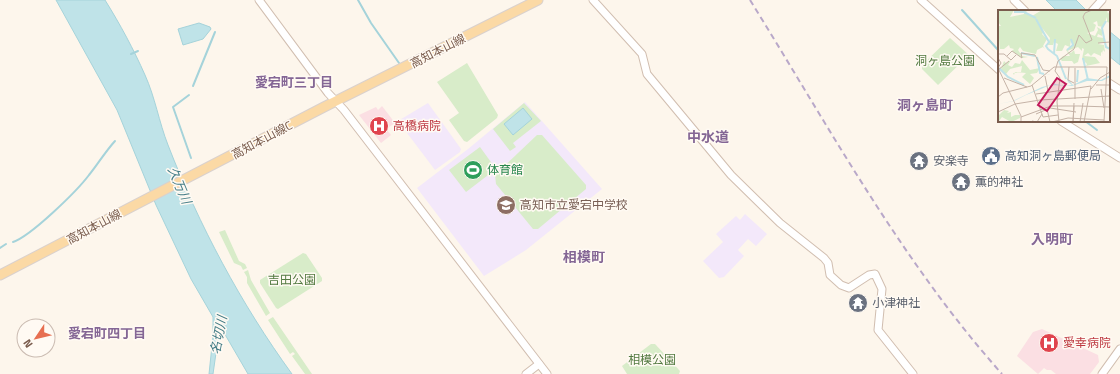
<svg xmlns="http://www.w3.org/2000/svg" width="1120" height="374" viewBox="0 0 1120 374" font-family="'Titillium Web','Noto Sans JP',sans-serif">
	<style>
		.education { fill: #f3e8fa }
		.medical { fill: #fbdfe3 }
		.green { fill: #d8ecc9 }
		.water { fill: #bfe3e8; stroke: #a5d3da }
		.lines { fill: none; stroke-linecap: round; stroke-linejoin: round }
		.stream { stroke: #a5d3da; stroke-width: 2 }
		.minor-casing { stroke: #d1beb0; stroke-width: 9 }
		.major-casing { stroke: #dad1cd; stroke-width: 11 }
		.minor { stroke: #fff; stroke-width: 7 }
		.major { stroke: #fbd9a5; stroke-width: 9 }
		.rail { stroke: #b9a8c9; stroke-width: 2; stroke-dasharray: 6 4; stroke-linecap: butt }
		.labels { text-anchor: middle; stroke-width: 3; stroke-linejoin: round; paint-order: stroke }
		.street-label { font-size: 12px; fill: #7a5c4d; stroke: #fffaf3 }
		.park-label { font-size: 12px; fill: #537a41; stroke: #fffaf3 }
		.health-label { font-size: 12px; fill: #be3a42; stroke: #fffaf3; text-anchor: start }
		.service-label { font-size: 12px; fill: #4e5e75; stroke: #fffaf3; text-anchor: start }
		.worship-label { font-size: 12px; fill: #5b616d; stroke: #fffaf3; text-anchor: start }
		.leisure-label { font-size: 12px; fill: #27864d; stroke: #fffaf3; text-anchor: start }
		.education-label { font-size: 12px; fill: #785e54; stroke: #fffaf3; text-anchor: start }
		.neighbourhood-label { font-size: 13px; font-weight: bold; fill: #846695; stroke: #fffaf3 }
		.water-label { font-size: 13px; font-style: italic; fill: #437c86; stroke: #fffaf3 }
		.quarter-label { font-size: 14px; font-weight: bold; fill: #846695; stroke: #fffaf3 }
		.inset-river { fill: none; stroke: #bfe3e8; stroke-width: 2 }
		.inset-road { fill: none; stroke: #c5b3a7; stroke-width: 1 }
		.view { fill: #c2185b; fill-opacity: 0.15; stroke: #c2185b; stroke-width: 2 }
		.inset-edge { fill: none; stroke: #7a5c4d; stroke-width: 2 }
	</style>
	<rect width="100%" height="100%" fill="#fdf6ec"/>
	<!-- education -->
	<g class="education">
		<polygon points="525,102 602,189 526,250 484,276 417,188 468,149"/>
		<polygon points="428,103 461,149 460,152 435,170 398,121"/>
		<polygon points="745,214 767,234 756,246 748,239 738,250 744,256 724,277 719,278 703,261 723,242 716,234 736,216 740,220"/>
	</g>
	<!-- medical -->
	<g class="medical">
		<polygon points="382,106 395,123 386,129 391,135 381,143 359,115 376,107 378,110"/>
		<polygon points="1042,329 1098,355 1099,362 1090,374 1056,374 1051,370 1047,370 1044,368 1038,374 1017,356 1033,332"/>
	</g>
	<!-- green -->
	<g class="green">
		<polygon points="950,38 969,55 938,85 922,69 922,65"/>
		<polygon points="467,63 498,115 497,118 467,142 464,141 449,120 459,113 437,82"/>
		<polygon points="524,103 541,121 513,143 516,147 510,151 493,129"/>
		<polygon points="537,135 542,135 586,185 586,189 538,229 533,229 496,184 495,175"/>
		<polygon points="480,147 496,169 466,192 449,170"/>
		<polygon points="225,230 239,261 245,264 247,268 243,270 241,266 234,263 219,232"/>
		<polygon points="303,253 306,254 322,278 322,281 278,309 276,308 260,283 260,280"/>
		<polygon points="248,270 251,280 270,313 266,316 247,283 247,277 244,272"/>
		<polygon points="273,317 312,374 305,374 292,356 295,354 293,352 290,354 268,320"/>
		<polygon points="651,344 655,344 680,371 679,374 627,374 622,366"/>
	</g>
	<!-- water -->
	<g class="water">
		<path d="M56,0H105C120,24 134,50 145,75C155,97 159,122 168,145C199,225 241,304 292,374H248L223,331L219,332L213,374H209L213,336V317L191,279L156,205L117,110Z"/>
		<polygon points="1046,0 1076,0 1087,11 1057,11"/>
		<polygon points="199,23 210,27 211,29 203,39 183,45 178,29"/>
		<polygon points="1109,31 1120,40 1120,65 1109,56"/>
		<polygon points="523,108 532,119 513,135 504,124"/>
	</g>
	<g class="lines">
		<!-- stream -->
		<g class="stream">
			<polyline points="358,0 371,23 399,63"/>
			<polyline points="962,10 999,51"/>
			<polyline points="131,54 138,51"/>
			<polyline points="193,86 215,32"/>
			<polyline points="189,95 173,107 191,158"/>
			<polyline points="1085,121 1097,130"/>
			<path d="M13,242C31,236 77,191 89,175C98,164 105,152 115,141"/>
			<polyline points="0,248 6,244"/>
		</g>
		<!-- minor casing -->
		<g class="minor-casing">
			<g id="minor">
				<polyline points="259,0 328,93 344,110 547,374"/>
				<polyline points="593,0 642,54 647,74 731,175 780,223 824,258 828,263 830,275 841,285 849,288 869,275 875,274 882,289 878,330 913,374"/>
				<polyline points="921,0 999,70"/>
				<polyline points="1014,0 1025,11"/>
				<polyline points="1092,11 1102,0"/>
				<polyline points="1109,83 1120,90"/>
				<polyline points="1061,121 1120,158"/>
				<polyline points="526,374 539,364"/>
				<polyline points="1102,374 1120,349"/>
			</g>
		</g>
		<!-- major casing -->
		<g class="major-casing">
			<polyline id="major" points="0,275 324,107 538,0"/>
		</g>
		<!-- minor -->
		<use href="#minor" class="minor"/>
		<!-- major -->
		<use href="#major" class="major"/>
		<!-- rail -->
		<path class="rail" d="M750,0C829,127 902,262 1002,374"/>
	</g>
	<!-- icons -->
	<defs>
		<g id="hospital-disc" transform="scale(1)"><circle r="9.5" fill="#e0444e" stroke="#fffaf3"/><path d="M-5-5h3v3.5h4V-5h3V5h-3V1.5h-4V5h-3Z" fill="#fff"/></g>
		<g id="civic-disc" transform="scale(1)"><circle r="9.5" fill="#5c6f8a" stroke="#fffaf3"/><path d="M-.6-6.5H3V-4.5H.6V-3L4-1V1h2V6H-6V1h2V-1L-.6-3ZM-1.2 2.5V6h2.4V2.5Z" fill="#fff"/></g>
		<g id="temple-disc" transform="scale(1)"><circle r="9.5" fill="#6b7280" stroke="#fffaf3"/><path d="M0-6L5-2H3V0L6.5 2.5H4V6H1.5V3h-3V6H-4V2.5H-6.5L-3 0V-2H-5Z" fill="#fff"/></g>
		<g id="stadium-disc" transform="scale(1)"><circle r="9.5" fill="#2e9e5b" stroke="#fffaf3"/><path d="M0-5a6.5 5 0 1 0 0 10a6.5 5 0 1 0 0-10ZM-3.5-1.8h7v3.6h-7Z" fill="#fff"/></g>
		<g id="school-disc" transform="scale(1)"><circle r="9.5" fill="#8d6e63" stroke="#fffaf3"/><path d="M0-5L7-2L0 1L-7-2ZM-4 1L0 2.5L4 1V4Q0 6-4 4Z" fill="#fff"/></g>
	</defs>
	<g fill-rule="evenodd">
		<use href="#hospital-disc" x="379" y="126"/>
		<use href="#civic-disc" x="991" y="156"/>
		<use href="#temple-disc" x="919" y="161"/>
		<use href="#stadium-disc" x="473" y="170"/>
		<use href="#temple-disc" x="961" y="182"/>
		<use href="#school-disc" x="506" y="205"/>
		<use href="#temple-disc" x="858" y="303"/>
		<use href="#hospital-disc" x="1049" y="343"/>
	</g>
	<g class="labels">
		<!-- street labels -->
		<g class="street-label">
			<text transform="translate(438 51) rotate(-27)" y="4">高知本山線</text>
			<text transform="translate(262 140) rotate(-28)" y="4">高知本山線C</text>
			<text transform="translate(94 227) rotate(-28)" y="4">高知本山線</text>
		</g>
		<!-- park labels -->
		<g class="park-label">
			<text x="945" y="65">洞ヶ島公園</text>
			<text x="292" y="284">吉田公園</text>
			<text x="652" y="364">相模公園</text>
		</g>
		<!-- health labels -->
		<g class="health-label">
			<text x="393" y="130">高橋病院</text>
			<text x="1063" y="347">愛幸病院</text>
		</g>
		<!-- service labels -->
		<g class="service-label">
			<text x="1005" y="160">高知洞ヶ島郵便局</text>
		</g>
		<!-- worship labels -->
		<g class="worship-label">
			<text x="933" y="165">安楽寺</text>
			<text x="975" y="186">薫的神社</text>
			<text x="872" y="307">小津神社</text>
		</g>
		<!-- leisure labels -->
		<g class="leisure-label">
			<text x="487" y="174">体育館</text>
		</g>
		<!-- education labels -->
		<g class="education-label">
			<text x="520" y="209">高知市立愛宕中学校</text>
		</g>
		<!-- neighbourhood labels -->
		<g class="neighbourhood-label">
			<text x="294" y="87">愛宕町三丁目</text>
			<text x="107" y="338">愛宕町四丁目</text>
		</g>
		<!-- water labels -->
		<g class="water-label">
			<text transform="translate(180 185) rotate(67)" y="5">久万川</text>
			<text transform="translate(218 335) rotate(-79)" y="5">名切川</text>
		</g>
		<!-- quarter labels -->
		<g class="quarter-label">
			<text x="925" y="110">洞ヶ島町</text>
			<text x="708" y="142">中水道</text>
			<text x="1052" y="244">入明町</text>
			<text x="584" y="262">相模町</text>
		</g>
	</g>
	<!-- overview -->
	<g transform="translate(998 10)">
		<rect width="112" height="112" fill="#fdf6ec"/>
		<path d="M0,0H16L12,7L26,4V2L17,0H29L28,3L34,6L44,0H109L110,4L112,0V13L109,12V7L105,17L100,16L99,11L95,13L98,15L96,21L89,23L97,26L100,20L99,17L104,20V26L100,24L99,27L106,28V32L100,34L106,35L107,42L105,40L104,43L106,44L103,42V46L96,43L93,46L90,43L86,46L97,47L102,53L88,56L89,54L84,49L86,39L84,38V41L80,37L69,41L73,43L76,40L77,44H82L80,52L76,54L74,51H64L62,49L65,46H72L68,40L74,37L75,34L73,30L72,37L67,35L64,41H58L60,34L56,32L55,35H50L52,28L44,18L46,22L44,24L49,29L45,36L47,39L45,37L39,40L38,44L25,41L22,37L20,40L24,46L30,47L24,48L14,41L16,39L12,38L11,35L6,39H2V43L0,14V16H3L0,12ZM24,50L32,60L42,58L39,63L32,64L36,68L32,74L24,67L28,63L17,62L16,65L15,63L23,62L24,56L12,59L8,64L3,59L6,51L8,53L13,50L10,55L14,57L17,53L22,54ZM6,100L11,101L9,103L13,102V107L17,105H22V108L13,112L4,107L1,111L0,106Z" fill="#d8ecc9"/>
		<path d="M47,64L51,65H52L53,67L55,72L57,74L69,76L74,75L70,72L68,67L75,75L89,68L103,70L112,65V67L104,71H89L74,76L52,75L43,79L28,85L16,91L0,94L15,91L44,77L56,74L55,72L53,67L52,65Z" fill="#bfe3e8"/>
		<path class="inset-river" d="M16,2H26L38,8M38,9L44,20M44,20L51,32L48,36L50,39L59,46L68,69M106,28L104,18L108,11M106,28L108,37L112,39M69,40L75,35L73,29M23,43L37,46M56,44L57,29M39,47L42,63L46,64M85,48L90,70M1,58L10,67L26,75M79,72L80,60"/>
		<path class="inset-road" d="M100,33L112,32M0,44H6L13,50L18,45M9,46L14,41L24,48L23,43L37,45L45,60L52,61M0,48L3,53L0,58L23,106V112M71,57L70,70L76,73M0,60L11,51M47,66L50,81M6,68L29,77M34,75L45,107L60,105M98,75H112M93,79L102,68L112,62M103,79L106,98M38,84L93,76M0,87L5,83L33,76L56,57H109M77,89V58M81,96L112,97M49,99L52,112M0,102L17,94L42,90L112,86M38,104L52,98L78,102M23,107L53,96H76M34,111L39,112L44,104M54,112L70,108L106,110M61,112L59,92L62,68L57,61L60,51L76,39L81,25L88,33L94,30L85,7L87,3L94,0M75,112L76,96H81M75,112L76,93M82,112L85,93M86,112L93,76M106,112L109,57"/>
		<path class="view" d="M59,68L68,74L49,101L40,95Z"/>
		<rect width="112" height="112" class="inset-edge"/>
	</g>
	<!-- north arrow -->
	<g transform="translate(36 338) rotate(235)"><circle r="19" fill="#fffaf3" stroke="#cabbb1"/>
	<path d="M0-3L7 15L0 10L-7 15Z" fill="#e76f51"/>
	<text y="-6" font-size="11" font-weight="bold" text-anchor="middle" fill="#7a5c4d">N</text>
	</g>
</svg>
